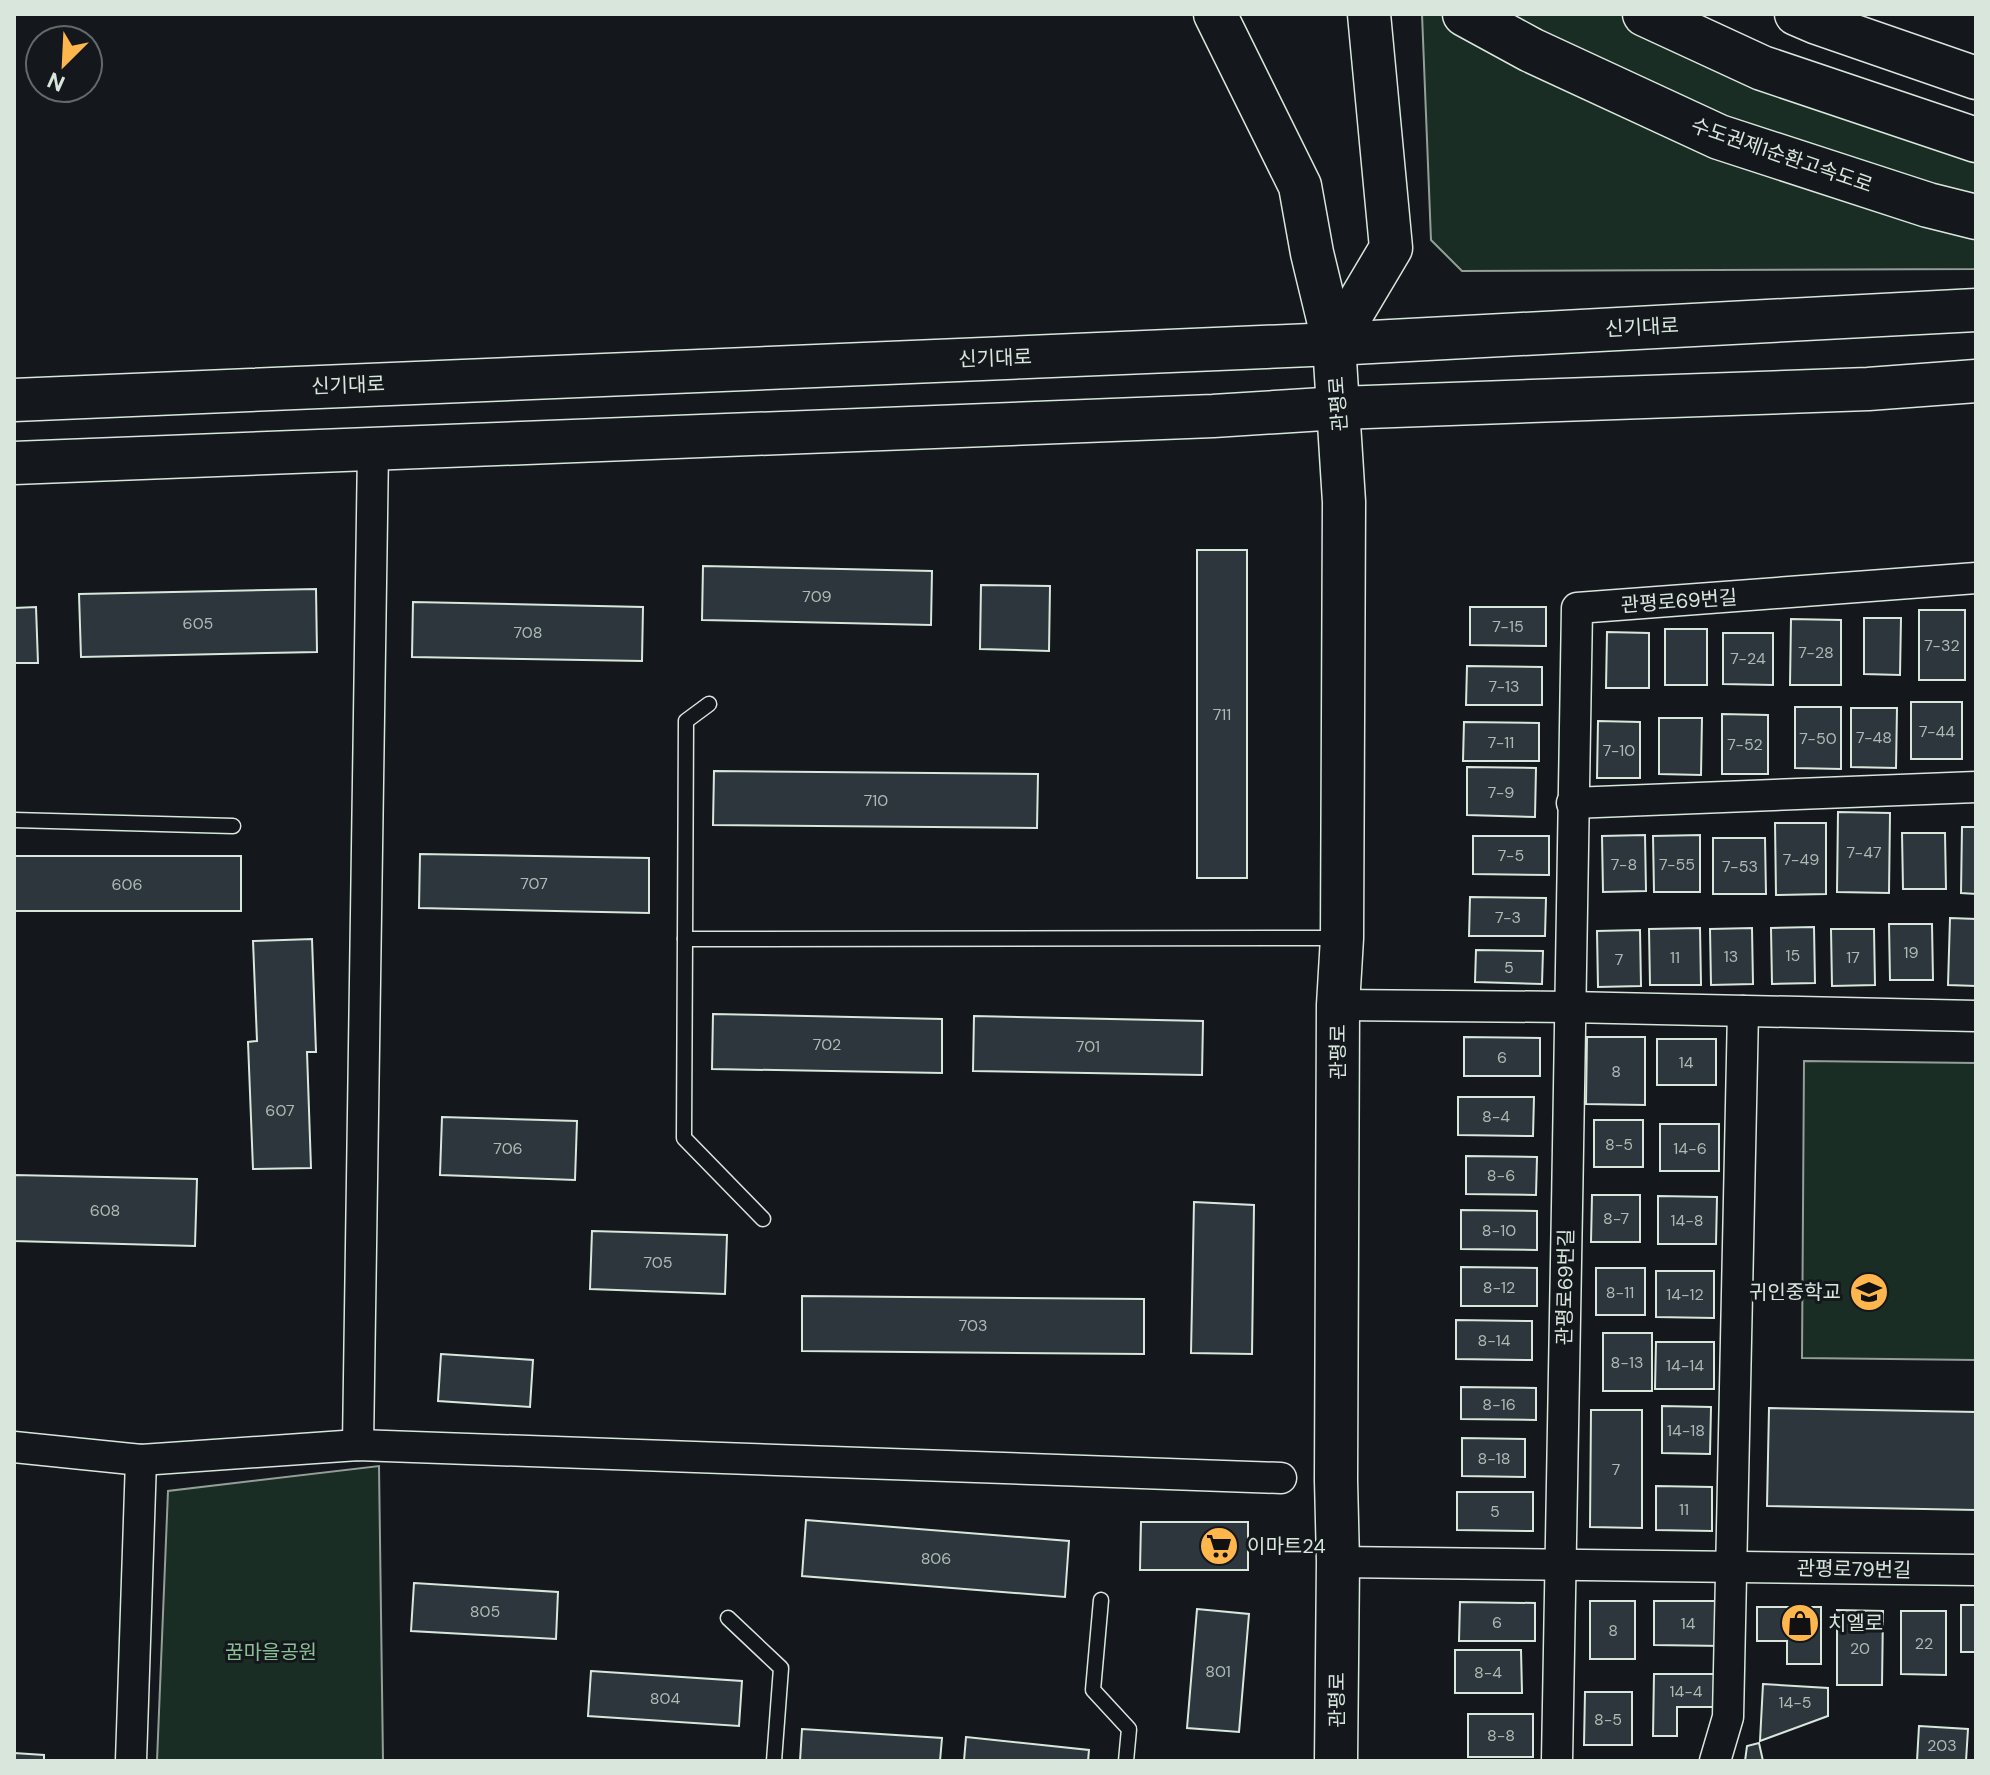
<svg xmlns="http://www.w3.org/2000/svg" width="1990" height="1775" viewBox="0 0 1990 1775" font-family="'DM Sans','Noto Sans KR',sans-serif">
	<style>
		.green { fill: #1a2d24; stroke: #939e99; stroke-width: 2 }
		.building { fill: #2c363c; stroke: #d8e6dc; stroke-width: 2 }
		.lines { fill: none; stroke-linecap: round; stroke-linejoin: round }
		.lane-casing { stroke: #d8e6dc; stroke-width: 17 }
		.street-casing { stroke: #d8e6dc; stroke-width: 33 }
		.secondary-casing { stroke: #d8e6dc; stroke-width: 45 }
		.highway-casing { stroke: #d8e6dc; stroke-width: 47 }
		.lane { stroke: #14181c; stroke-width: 14 }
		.street { stroke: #14181c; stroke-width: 30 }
		.secondary { stroke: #14181c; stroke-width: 42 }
		.highway { stroke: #14181c; stroke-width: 44 }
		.labels { text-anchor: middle; stroke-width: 6; stroke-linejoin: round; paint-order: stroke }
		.number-label { font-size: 16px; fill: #adbab4 }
		.street-label { font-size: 20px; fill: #d8e6dc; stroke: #14181c }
		.poi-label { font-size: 20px; fill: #d8e6dc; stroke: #14181c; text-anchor: start }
		.park-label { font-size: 20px; fill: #8ac095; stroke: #14181c }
	</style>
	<rect width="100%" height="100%" fill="#14181c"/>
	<!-- green -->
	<g class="green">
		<polygon points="1422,14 1641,14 1976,150 1976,269 1462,271 1431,240"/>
		<polygon points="1804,1061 1976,1063 1976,1360 1802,1358"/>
		<polygon points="379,1466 383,1761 157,1761 168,1491"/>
	</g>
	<!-- building -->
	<g class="building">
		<rect x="1197" y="550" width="50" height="328"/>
		<polygon points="703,566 932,571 931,625 702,620"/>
		<polygon points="981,585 1050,586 1049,651 980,649"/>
		<polygon points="316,589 317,652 81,657 79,594"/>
		<polygon points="413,602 643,607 642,661 412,657"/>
		<polygon points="36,607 38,663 14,663 14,608"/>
		<polygon points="1470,607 1546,607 1546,646 1470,645"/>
		<rect x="1919" y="610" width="46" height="70"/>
		<polygon points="1864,618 1901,618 1900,675 1864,674"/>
		<polygon points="1791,619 1841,620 1841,685 1790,685"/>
		<rect x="1665" y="629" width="42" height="56"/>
		<polygon points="1607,632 1649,633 1649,688 1606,688"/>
		<polygon points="1723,633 1773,633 1773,685 1723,684"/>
		<polygon points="1467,666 1542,667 1542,705 1466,705"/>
		<rect x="1911" y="702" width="51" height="57"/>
		<polygon points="1795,707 1841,707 1841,769 1795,768"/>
		<polygon points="1851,708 1897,708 1896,768 1851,767"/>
		<polygon points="1722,714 1768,715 1768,774 1722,774"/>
		<polygon points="1659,718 1702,718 1701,775 1659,774"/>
		<polygon points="1598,721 1640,722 1640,778 1597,778"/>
		<polygon points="1464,722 1539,723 1539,761 1463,761"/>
		<polygon points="1467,767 1536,768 1535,817 1467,815"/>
		<polygon points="714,771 1038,774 1037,828 713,825"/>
		<polygon points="1838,812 1890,813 1889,893 1837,892"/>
		<polygon points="1775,823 1826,823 1826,894 1776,895"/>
		<polygon points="1962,827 1976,827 1976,894 1961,893"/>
		<polygon points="1902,833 1945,833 1946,889 1903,889"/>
		<polygon points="1645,835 1646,891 1603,892 1602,836"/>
		<polygon points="1700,835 1700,892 1654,892 1653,836"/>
		<polygon points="1473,836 1549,836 1549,875 1473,874"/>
		<polygon points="1713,838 1765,838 1766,894 1713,894"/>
		<polygon points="420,854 649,858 649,913 419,908"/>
		<rect x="14" y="856" width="227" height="55"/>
		<polygon points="1470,897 1546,898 1545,936 1469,936"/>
		<polygon points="1950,918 1976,919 1976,986 1948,985"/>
		<polygon points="1889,924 1932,924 1933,980 1890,980"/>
		<polygon points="1814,927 1815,983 1772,984 1771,928"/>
		<polygon points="1700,928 1701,985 1650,985 1649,929"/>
		<polygon points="1752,928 1753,984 1711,985 1710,929"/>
		<polygon points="1831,929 1874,929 1875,985 1832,986"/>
		<polygon points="1640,930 1641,986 1598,987 1597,931"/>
		<polygon points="312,939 316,1052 307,1052 311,1168 253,1169 248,1042 257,1041 253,941"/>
		<polygon points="1476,950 1543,951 1542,984 1475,982"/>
		<polygon points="713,1014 942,1019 942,1073 712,1069"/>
		<polygon points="974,1016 1203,1021 1202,1075 973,1071"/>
		<polygon points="1464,1037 1540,1038 1540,1076 1464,1076"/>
		<polygon points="1587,1037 1645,1037 1645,1105 1586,1104"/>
		<rect x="1657" y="1039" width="59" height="46"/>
		<polygon points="1458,1097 1534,1097 1533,1136 1458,1135"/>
		<polygon points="442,1117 577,1121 575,1180 440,1175"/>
		<rect x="1594" y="1120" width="49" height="47"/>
		<rect x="1660" y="1124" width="59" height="47"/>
		<polygon points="1466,1156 1537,1157 1536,1195 1466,1194"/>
		<polygon points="14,1175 197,1179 195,1246 14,1241"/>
		<polygon points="1592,1195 1640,1195 1640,1242 1591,1242"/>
		<polygon points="1658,1196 1717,1197 1716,1244 1658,1244"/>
		<polygon points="1194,1202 1254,1205 1252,1354 1191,1353"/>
		<polygon points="1461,1210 1537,1211 1537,1250 1461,1249"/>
		<polygon points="592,1231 727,1235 725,1294 590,1289"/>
		<polygon points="1461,1267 1537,1268 1537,1306 1461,1306"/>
		<rect x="1596" y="1268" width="49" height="47"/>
		<polygon points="1656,1271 1714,1271 1714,1318 1656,1317"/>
		<polygon points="802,1296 1144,1299 1144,1354 802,1351"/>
		<polygon points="1456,1320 1532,1321 1532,1360 1456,1359"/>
		<rect x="1603" y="1333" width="49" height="58"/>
		<polygon points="1656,1342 1714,1342 1714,1389 1655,1389"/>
		<polygon points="441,1354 533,1360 530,1407 438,1401"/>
		<polygon points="1461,1387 1536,1388 1536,1420 1461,1419"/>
		<polygon points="1662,1406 1711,1407 1710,1454 1662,1453"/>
		<polygon points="1769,1408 1976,1412 1976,1510 1767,1506"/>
		<polygon points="1591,1410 1642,1410 1642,1528 1590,1527"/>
		<polygon points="1462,1438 1525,1439 1525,1477 1462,1476"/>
		<polygon points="1656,1486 1712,1487 1712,1531 1656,1530"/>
		<polygon points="1457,1492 1533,1492 1533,1531 1457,1530"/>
		<polygon points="806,1520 1069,1541 1065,1597 802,1576"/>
		<polygon points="1141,1522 1248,1522 1248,1570 1140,1570"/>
		<polygon points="414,1583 558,1592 556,1639 411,1631"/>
		<rect x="1590" y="1601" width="45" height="58"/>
		<polygon points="1654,1601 1723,1601 1723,1646 1654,1645"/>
		<polygon points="1460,1602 1535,1603 1535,1641 1459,1641"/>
		<rect x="1961" y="1605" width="15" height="47"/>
		<polygon points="1757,1607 1821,1607 1821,1664 1787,1664 1787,1641 1757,1641"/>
		<polygon points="1197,1609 1249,1614 1239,1732 1187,1728"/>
		<polygon points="1837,1610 1883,1611 1882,1685 1837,1685"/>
		<polygon points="1901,1611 1946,1611 1946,1675 1901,1674"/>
		<polygon points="1455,1650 1521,1650 1522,1693 1455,1693"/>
		<polygon points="591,1671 742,1681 739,1726 588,1716"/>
		<polygon points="1654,1674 1718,1674 1718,1707 1677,1707 1677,1736 1653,1736"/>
		<polygon points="1763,1684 1828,1688 1828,1716 1760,1741"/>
		<polygon points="1585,1692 1632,1692 1632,1745 1584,1745"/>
		<rect x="1468" y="1714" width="65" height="43"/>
		<polygon points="1919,1726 1968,1729 1966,1761 1917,1761"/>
		<polygon points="802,1729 942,1738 940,1761 800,1761"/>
		<polygon points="966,1737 1089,1750 1088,1761 964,1761"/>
		<polygon points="1759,1743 1763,1761 1745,1761 1747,1746"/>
		<polygon points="14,1753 44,1755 44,1761 14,1761"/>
	</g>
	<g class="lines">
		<!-- lane casing -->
		<g class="lane-casing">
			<g id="lane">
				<polyline points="14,820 233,826"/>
				<polyline points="685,939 686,721 709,704"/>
				<polyline points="763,1219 684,1138 685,939 1337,938"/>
				<polyline points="1101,1600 1093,1690 1129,1729 1126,1761"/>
				<polyline points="728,1618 781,1668 774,1761"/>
			</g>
		</g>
		<!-- street casing -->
		<g class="street-casing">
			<g id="street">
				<polyline points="1572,803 1976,787"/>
				<polyline points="1338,1005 1569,1007 1976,1016"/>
				<polyline points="358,1445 373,450"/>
				<polyline points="14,1447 141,1460 358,1445 1281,1478"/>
				<polyline points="1338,1562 1976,1570"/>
				<polyline points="131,1761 141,1460"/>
				<path d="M1557,1761C1567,1377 1568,992 1577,608L1976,578"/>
				<polyline points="1715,1761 1728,1717 1743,1011"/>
			</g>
		</g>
		<!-- secondary casing -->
		<g class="secondary-casing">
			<g id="secondary">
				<polyline points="1215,14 1300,186 1312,253 1334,344 1344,502 1342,938 1338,1005 1336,1480 1338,1562 1336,1761"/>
				<polyline points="1796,14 1817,23 1976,78"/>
				<polyline points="1334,344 1391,248 1369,14"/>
				<polyline points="14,400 1334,344 1976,310"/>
				<polyline points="14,463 1213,416 1339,408 1868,389 1976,381"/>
			</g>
		</g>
		<!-- highway casing -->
		<g class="highway-casing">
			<g id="highway">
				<polyline points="1465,14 1531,50 1719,137 1928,205 1976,217"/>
				<polyline points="1645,14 1762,68 1976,140"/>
			</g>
		</g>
		<!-- lane -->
		<use href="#lane" class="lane"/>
		<!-- street -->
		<use href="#street" class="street"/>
		<!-- secondary -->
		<use href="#secondary" class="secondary"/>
		<!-- highway -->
		<use href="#highway" class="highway"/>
	</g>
	<!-- icons -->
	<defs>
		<g id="school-disc" transform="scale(2)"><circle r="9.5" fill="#ffb74d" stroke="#14181c"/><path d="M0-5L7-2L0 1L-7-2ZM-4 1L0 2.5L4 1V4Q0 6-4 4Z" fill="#111"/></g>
		<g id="supermarket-disc" transform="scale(2)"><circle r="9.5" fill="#ffb74d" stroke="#14181c"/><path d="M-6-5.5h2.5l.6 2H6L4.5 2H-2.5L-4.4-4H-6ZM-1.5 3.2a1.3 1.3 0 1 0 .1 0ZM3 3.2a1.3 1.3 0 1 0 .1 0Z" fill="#111"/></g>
		<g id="shop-disc" transform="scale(2)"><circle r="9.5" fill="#ffb74d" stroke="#14181c"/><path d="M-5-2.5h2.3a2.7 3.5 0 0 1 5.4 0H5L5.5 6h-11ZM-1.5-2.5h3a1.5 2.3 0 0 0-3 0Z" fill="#111"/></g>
	</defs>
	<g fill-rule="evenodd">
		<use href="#school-disc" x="1869" y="1292"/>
		<use href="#supermarket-disc" x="1219" y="1546"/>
		<use href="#shop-disc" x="1800" y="1623"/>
	</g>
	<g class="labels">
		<!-- number labels -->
		<g class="number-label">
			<text x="817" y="602">709</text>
			<text x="198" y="629">605</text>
			<text x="1508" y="632">7-15</text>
			<text x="528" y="638">708</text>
			<text x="1942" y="651">7-32</text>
			<text x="1816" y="658">7-28</text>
			<text x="1748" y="664">7-24</text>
			<text x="1504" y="692">7-13</text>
			<text x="1222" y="720">711</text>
			<text x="1937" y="737">7-44</text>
			<text x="1874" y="743">7-48</text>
			<text x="1818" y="744">7-50</text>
			<text x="1501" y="748">7-11</text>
			<text x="1745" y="750">7-52</text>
			<text x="1619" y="756">7-10</text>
			<text x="1501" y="798">7-9</text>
			<text x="876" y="806">710</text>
			<text x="1864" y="858">7-47</text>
			<text x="1511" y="861">7-5</text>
			<text x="1801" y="865">7-49</text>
			<text x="1624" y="870">7-8</text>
			<text x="1677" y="870">7-55</text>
			<text x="1740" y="872">7-53</text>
			<text x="534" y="889">707</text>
			<text x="127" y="890">606</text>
			<text x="1508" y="923">7-3</text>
			<text x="1911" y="958">19</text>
			<text x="1793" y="961">15</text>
			<text x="1731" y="962">13</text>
			<text x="1675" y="963">11</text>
			<text x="1853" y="963">17</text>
			<text x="1619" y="965">7</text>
			<text x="1509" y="973">5</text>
			<text x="827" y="1050">702</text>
			<text x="1088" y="1052">701</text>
			<text x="1502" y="1063">6</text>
			<text x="1686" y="1068">14</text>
			<text x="1616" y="1077">8</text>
			<text x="280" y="1116">607</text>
			<text x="1496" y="1122">8-4</text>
			<text x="1619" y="1150">8-5</text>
			<text x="508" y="1154">706</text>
			<text x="1690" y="1154">14-6</text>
			<text x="1501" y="1181">8-6</text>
			<text x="105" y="1216">608</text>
			<text x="1616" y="1224">8-7</text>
			<text x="1687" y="1226">14-8</text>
			<text x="1499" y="1236">8-10</text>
			<text x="658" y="1268">705</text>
			<text x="1499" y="1293">8-12</text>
			<text x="1620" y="1298">8-11</text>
			<text x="1685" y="1300">14-12</text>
			<text x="973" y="1331">703</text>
			<text x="1494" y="1346">8-14</text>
			<text x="1627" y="1368">8-13</text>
			<text x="1685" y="1371">14-14</text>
			<text x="1499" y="1410">8-16</text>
			<text x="1686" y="1436">14-18</text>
			<text x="1494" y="1464">8-18</text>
			<text x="1616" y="1475">7</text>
			<text x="1684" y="1515">11</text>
			<text x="1495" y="1517">5</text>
			<text x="936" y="1564">806</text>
			<text x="485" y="1617">805</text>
			<text x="1497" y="1628">6</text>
			<text x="1688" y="1629">14</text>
			<text x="1613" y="1636">8</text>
			<text x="1924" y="1649">22</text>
			<text x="1860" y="1654">20</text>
			<text x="1218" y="1677">801</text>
			<text x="1488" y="1678">8-4</text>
			<text x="1686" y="1697">14-4</text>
			<text x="665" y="1704">804</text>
			<text x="1795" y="1708">14-5</text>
			<text x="1608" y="1725">8-5</text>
			<text x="1501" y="1741">8-8</text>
			<text x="1942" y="1751">203</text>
		</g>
		<!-- street labels -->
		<g class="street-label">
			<text transform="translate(1782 155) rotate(19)" y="7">수도권제1순환고속도로</text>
			<text transform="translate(1642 327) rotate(-3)" y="7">신기대로</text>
			<text transform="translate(995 358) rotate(-2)" y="7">신기대로</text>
			<text transform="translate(348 385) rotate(-2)" y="7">신기대로</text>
			<text transform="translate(1338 404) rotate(-94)" y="7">관평로</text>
			<text transform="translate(1679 601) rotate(-4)" y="7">관평로69번길</text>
			<text transform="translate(1338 1052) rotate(-90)" y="7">관평로</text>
			<text transform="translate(1565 1287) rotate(-89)" y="7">관평로69번길</text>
			<text transform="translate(1854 1569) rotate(1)" y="7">관평로79번길</text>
			<text transform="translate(1337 1700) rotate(-90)" y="7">관평로</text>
		</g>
		<!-- poi labels -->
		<g class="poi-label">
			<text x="1841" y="1299" text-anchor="end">귀인중학교</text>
			<text x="1247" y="1553">이마트24</text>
			<text x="1828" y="1630">치엘로</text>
		</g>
		<!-- park labels -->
		<g class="park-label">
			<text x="271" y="1659">꿈마을공원</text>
		</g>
	</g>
	<!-- border -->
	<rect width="1990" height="1775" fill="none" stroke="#d8e6dc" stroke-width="32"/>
	<!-- north arrow -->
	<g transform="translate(64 64) rotate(204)"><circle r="38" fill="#14181c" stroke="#626a69" stroke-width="2"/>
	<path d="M0-6L14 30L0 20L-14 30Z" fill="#ffb74d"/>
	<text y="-12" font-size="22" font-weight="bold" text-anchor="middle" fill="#d8e6dc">N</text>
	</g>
</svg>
